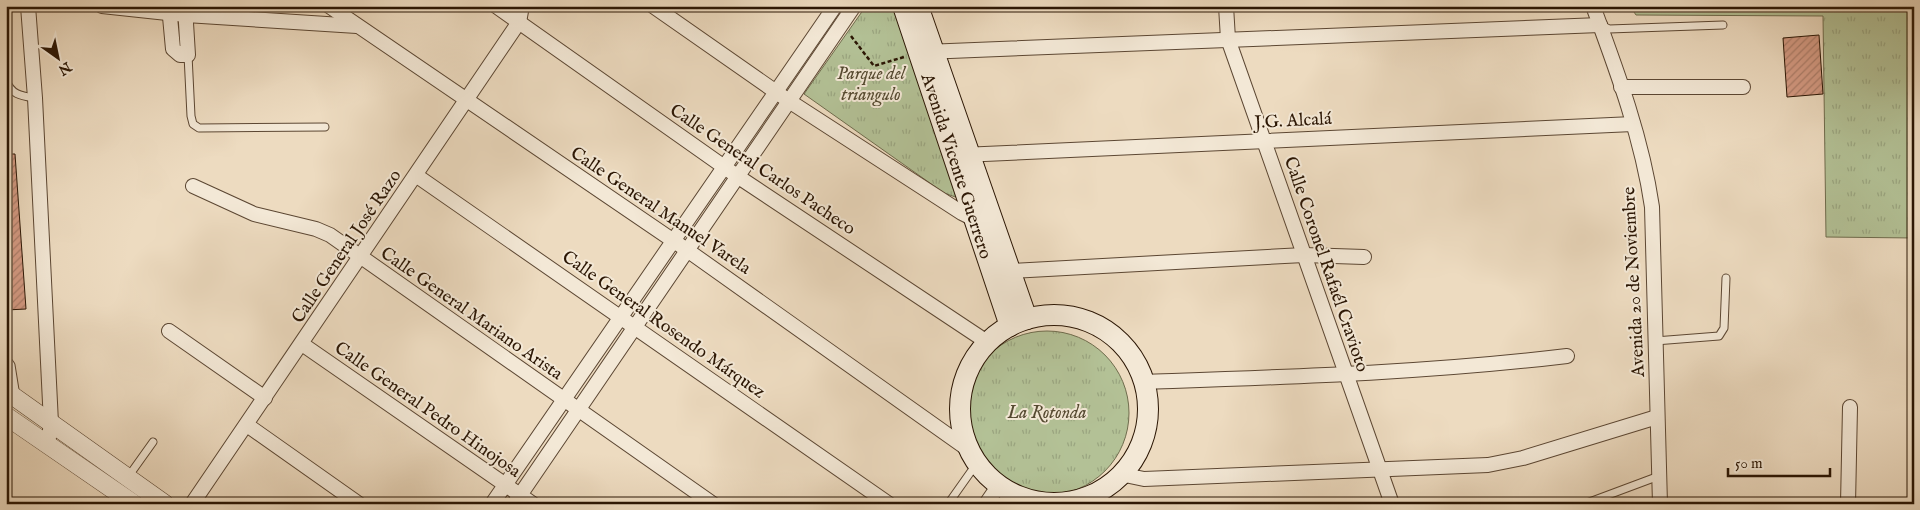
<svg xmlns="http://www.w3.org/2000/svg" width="1920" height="510" viewBox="0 0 1920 510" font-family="'IM FELL English',serif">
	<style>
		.park { fill: url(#park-tufts); stroke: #6f6c4d }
		.building { fill: url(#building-hatch); stroke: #2b1604 }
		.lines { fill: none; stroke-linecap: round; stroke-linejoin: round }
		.service-casing { stroke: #5c4733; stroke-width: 9 }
		.minor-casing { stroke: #5c4733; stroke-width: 16 }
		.tertiary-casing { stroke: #5c4733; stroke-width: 19 }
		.secondary-casing { stroke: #2b1604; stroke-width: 22 }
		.path { stroke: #2b1604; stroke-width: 2.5; stroke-dasharray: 4 2.5; stroke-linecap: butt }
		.service { stroke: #f3e8d6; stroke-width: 7 }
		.minor { stroke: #f3e8d6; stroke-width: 14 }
		.tertiary { stroke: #f3e8d6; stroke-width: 18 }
		.secondary { stroke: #f3e8d6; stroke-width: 20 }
		.labels { text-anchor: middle; stroke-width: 4; stroke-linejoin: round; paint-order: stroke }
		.park-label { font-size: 18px; font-style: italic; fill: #544930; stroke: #f3e8d6 }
		.street-label { font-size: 18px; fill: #2b1604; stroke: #f3e8d6 }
	</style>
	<defs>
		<pattern id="park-tufts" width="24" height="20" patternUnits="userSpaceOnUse" patternTransform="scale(1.25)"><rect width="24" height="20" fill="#b3c196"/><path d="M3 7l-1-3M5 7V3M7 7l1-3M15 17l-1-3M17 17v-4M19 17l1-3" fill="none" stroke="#9aa580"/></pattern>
		<pattern id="building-hatch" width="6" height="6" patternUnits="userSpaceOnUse" patternTransform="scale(1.25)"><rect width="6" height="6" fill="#d49a83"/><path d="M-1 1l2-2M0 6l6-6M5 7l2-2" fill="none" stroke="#ac7d69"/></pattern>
	</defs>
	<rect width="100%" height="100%" fill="#eddbc0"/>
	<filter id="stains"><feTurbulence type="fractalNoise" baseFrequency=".004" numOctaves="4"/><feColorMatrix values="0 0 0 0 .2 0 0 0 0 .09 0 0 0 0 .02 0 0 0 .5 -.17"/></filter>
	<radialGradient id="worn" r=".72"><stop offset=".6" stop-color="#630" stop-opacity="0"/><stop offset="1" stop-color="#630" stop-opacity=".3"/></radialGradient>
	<!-- park -->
	<g class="park">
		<polygon points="866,6 895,6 964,200 944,193 804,94"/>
		<polygon points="1630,6 1914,6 1914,238 1826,237 1823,16 1636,15"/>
		<circle cx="1047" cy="413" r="82"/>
	</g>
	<!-- building -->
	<g class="building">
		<polygon points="1819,35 1823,94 1787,97 1783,38"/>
		<polygon points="6,154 15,154 26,309 6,310"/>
	</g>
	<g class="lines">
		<!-- service casing -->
		<g class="service-casing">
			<g id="service">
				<polyline points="1601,25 1609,29 1723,25"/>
				<polyline points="188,55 191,116 193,124 199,128 325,127"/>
				<path d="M6,80C11,95 22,96 35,98"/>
				<polyline points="1655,341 1719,336 1724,328 1726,278"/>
				<polyline points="6,358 11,365 16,396"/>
				<polyline points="128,477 153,442"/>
				<polyline points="948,504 977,463"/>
				<polyline points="1584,504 1659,476"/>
			</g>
		</g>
		<!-- minor casing -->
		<g class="minor-casing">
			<g id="minor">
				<polyline points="28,6 35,98 51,423 48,444"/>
				<polyline points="102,6 186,15 357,26"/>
				<polyline points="169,6 173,49 180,55 188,55 185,7"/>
				<polyline points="329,6 687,250 969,450"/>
				<polyline points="496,6 737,176 987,342"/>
				<polyline points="653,6 789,101 962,213 978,221"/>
				<polyline points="1226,6 1228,39 1392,504"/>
				<path d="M1593,6C1617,71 1642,138 1652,207L1660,504"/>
				<polyline points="925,52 1600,25"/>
				<polyline points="1621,87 1743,87"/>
				<polyline points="962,155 1633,124"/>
				<polyline points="417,176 889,504"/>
				<polyline points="193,186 254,214 316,229 330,235 713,504"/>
				<polyline points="1010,271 1304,255 1364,257"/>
				<polyline points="169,331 265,398"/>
				<polyline points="302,344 533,504"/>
				<path d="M1144,382C1286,377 1426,373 1567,356"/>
				<polyline points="247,425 359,504"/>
				<polyline points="1120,474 1144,479 1488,465 1523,458 1657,417"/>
				<polyline points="192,504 519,22 522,6"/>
				<polyline points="492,504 835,6"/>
				<polyline points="514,504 854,6"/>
				<polyline points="986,504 999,485"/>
				<polyline points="1848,504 1850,407"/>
			</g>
		</g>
		<!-- tertiary casing -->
		<g class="tertiary-casing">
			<g id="tertiary">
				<polyline points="6,391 165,504"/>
				<polyline points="6,416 134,504"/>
			</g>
		</g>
		<!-- secondary casing -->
		<g class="secondary-casing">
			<g id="secondary">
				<polyline points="903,6 1010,326"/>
				<polyline points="918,6 1027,319"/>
				<circle cx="1054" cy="409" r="94"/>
			</g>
		</g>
		<!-- path -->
		<polyline class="path" points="851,36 874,66 904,57"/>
		<!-- service -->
		<use href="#service" class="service"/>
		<!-- minor -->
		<use href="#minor" class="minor"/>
		<!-- tertiary -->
		<use href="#tertiary" class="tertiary"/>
		<!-- secondary -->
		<use href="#secondary" class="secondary"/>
	</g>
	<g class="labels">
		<!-- park labels -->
		<g class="park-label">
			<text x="871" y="79">Parque del<tspan x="871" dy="21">triangulo</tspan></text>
			<text x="1047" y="418">La Rotonda</text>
		</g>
		<!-- street labels -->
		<g class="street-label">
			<text transform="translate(1293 120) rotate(-3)" y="6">J.G. Alcalá</text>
			<text transform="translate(957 166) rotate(72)" y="6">Avenida Vicente Guerrero</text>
			<text transform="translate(763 169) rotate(34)" y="6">Calle General Carlos Pacheco</text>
			<text transform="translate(661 210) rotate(34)" y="6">Calle General Manuel Varela</text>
			<text transform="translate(346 246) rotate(-56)" y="6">Calle General José Razo</text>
			<text transform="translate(1327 264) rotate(71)" y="6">Calle Coronel Rafaél Cravioto</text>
			<text transform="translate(1633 282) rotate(-93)" y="6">Avenida 20 de Noviembre</text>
			<text transform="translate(472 313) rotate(35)" y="6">Calle General Mariano Arista</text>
			<text transform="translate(664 324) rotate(35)" y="6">Calle General Rosendo Márquez</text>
			<text transform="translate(428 409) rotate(35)" y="6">Calle General Pedro Hinojosa</text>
		</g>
	</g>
	<!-- margin -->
	<rect width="1920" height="510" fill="none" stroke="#eddbc0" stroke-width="25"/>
	<rect x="8" y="8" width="1905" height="495" fill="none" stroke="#2b1604" stroke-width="2.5"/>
	<rect x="12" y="12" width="1895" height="485" fill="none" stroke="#2b1604"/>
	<!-- north arrow -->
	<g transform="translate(58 58) rotate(147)" stroke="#f3e8d6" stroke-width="4" paint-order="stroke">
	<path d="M0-4L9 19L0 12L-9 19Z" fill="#2b1604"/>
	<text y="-8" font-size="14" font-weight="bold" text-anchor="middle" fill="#2b1604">N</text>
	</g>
	<!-- scale -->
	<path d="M1728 468v8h102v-8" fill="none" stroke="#2b1604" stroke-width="2.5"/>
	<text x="1735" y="468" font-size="15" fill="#2b1604" stroke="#f3e8d6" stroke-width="4" paint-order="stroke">50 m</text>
	<rect width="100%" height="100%" filter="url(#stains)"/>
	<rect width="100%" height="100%" fill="url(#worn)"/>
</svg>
